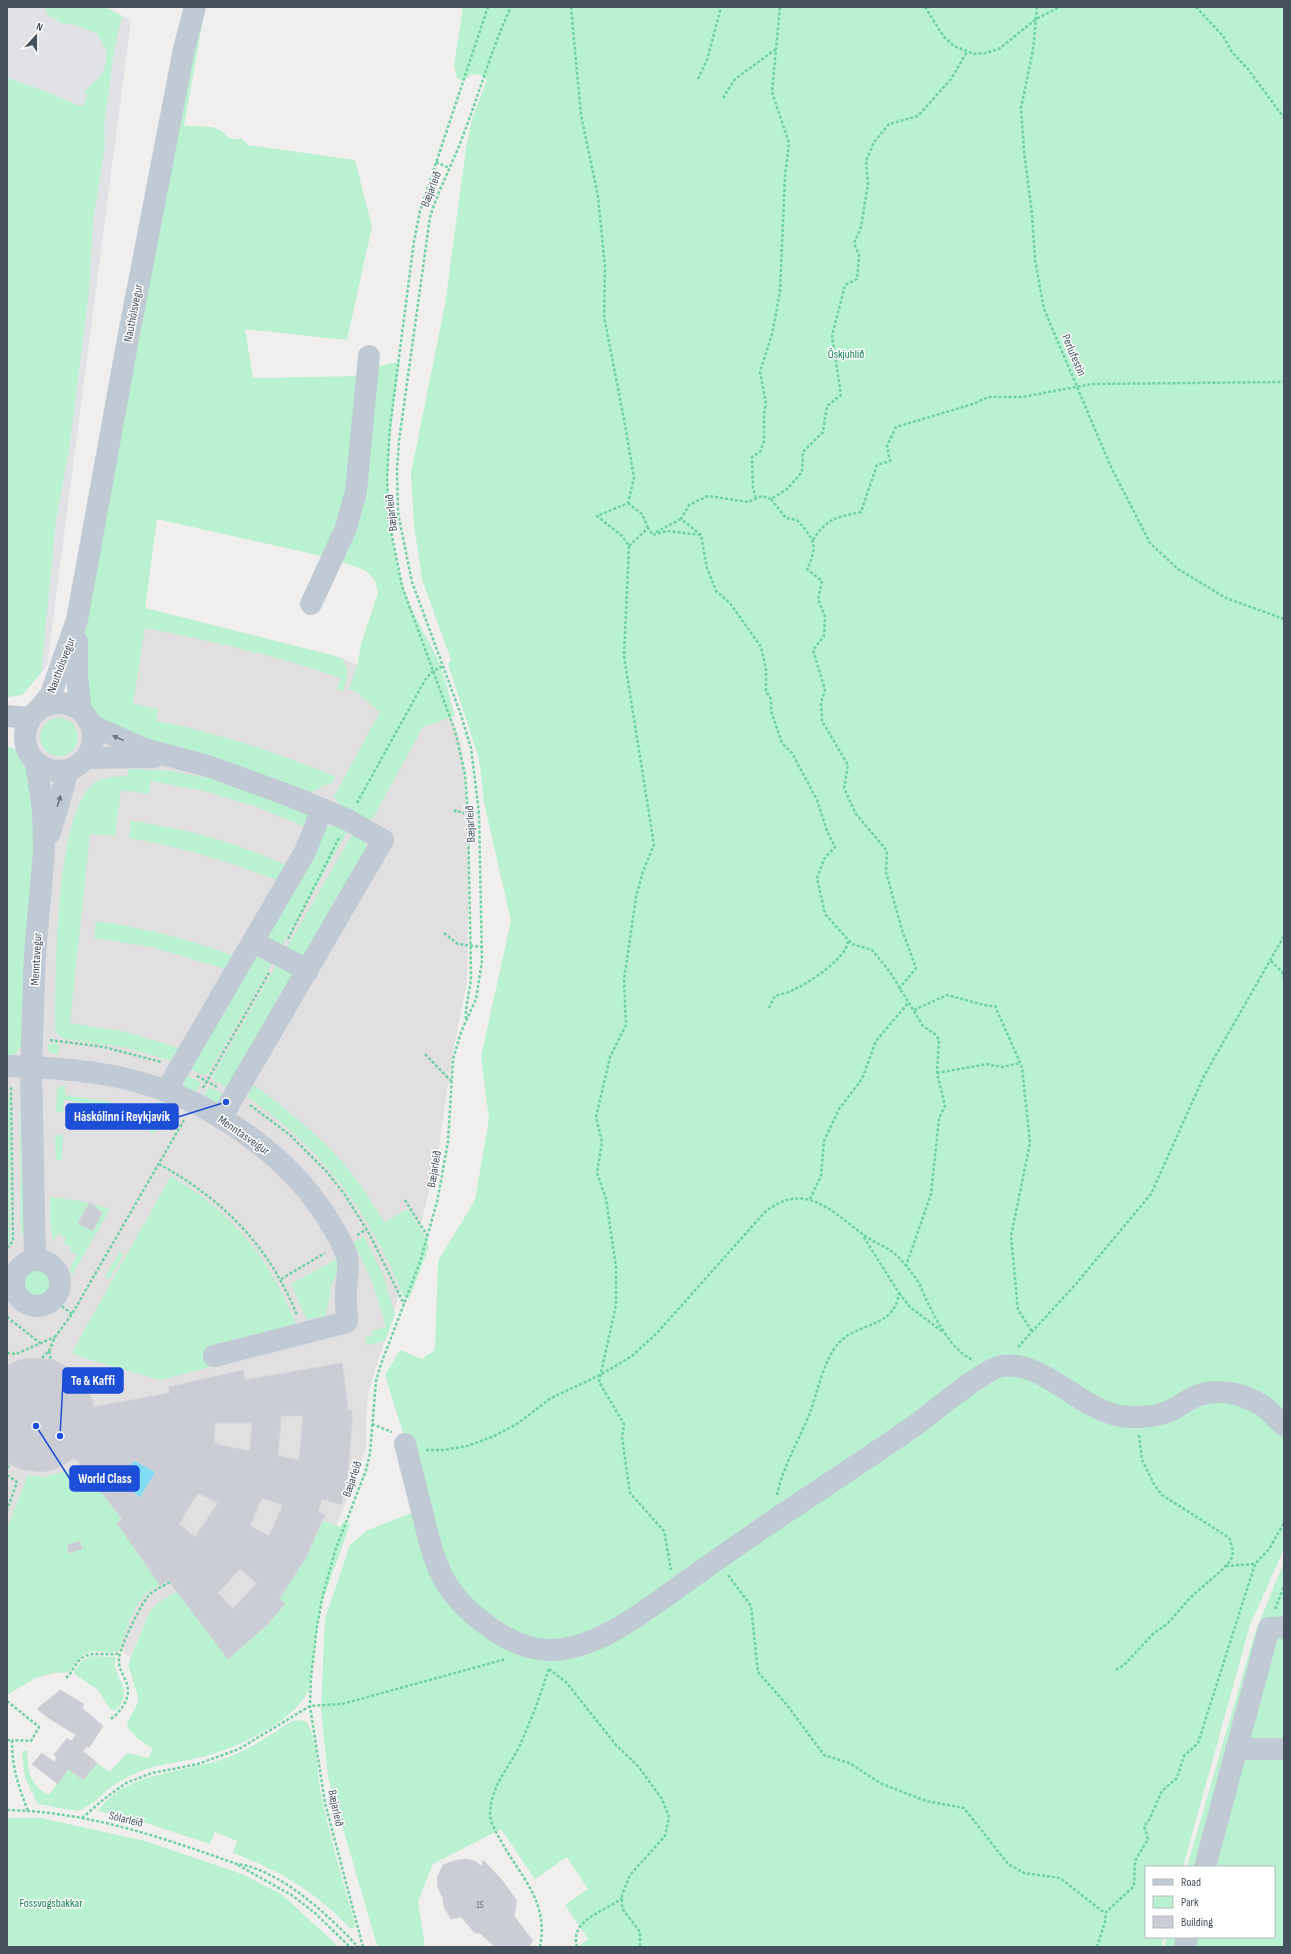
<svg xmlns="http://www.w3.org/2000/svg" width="1291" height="1954" viewBox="0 0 1291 1954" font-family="'Sofia Sans Condensed',sans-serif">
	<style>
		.education { fill: #e2dfe0 }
		.airport { fill: #e0e2e6 }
		.green { fill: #b9f2d0 }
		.water { fill: #82daf3 }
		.building { fill: #cacdd3; stroke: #d2d4da; fill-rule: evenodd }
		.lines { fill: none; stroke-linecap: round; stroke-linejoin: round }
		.path { stroke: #6ed3a3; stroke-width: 2.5; stroke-dasharray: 3 2; stroke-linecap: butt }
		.minor { stroke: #c0cad5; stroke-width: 22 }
		.oneway { fill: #6a7581 }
		.labels { text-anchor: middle; stroke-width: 3; stroke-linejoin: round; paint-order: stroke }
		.number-label { font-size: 10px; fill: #66707a }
		.street-label { font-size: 12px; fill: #45515d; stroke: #fff }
		.park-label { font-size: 12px; fill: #10844c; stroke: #fff }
		.leader { fill: none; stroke: #1d4ed8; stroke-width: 1.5 }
		.callout-dot { fill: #1d4ed8; stroke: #fff; stroke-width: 1.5 }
		.callout { fill: #1d4ed8; stroke: #1d4ed8; stroke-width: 1.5 }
		.callout-label { font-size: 13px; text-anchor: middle; font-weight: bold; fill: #fff }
	</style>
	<rect width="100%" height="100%" fill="#f1eeee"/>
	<!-- education -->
	<polygon class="education" points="145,608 339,657 422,694 448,710 461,743 465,780 469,850 467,982 453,1051 438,1153 419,1232 369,1390 366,1416 366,1449 312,1590 232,1679 149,1613 130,1657 119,1650 108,1653 92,1651 81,1656 69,1672 53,1673 35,1678 7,1695 7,746 17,750 25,745 26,727 50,704 61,703 72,705 81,710 103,711"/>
	<!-- airport -->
	<polygon class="airport" points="7,7 105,7 131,20 47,666 22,695 7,697"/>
	<!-- green -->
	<g class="green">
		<polygon points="45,7 105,7 122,16 114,51 104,126 105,145 93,221 89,291 69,449 56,520 41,673 22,695 7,697 7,78 42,90 82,107 88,95 84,92 101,76 105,67 107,52 104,45 96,33 72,24 63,24 48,15"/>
		<polygon points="463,7 1284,7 1284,1549 1250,1625 1183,1867 1146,1867 1146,1937 1164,1937 1161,1947 577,1947 588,1939 565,1905 588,1889 567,1857 535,1879 501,1829 433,1864 418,1901 425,1947 379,1947 376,1942 328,1777 321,1710 325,1619 350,1545 368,1530 426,1507 385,1375 400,1350 422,1359 435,1350 438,1261 475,1200 489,1119 481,1057 511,921 484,802 479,759 448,664 451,660 422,579 414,525 411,473 445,305 466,148 472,119 487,80 482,75 472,74 462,81 457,78 454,66"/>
		<path d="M204,14L184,126C190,126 213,126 218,129C229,136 225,140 242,139L248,145L355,160L372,227L347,340L245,329L253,378L362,376L350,490L326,557L157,519L145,608L339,657C350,664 348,680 343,691L337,689L341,678C277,656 212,641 145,628L133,704L158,709L157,721C219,733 277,752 336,777L331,783L320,787L312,793L241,767L169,749L103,722L94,713L87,701L83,652L86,620L197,24Z"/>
		<path d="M400,362C389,438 379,509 402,584C410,611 428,638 440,664C446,680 450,699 455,716L423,727L373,818C354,821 343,813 334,796L380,712L358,693L349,689L358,663L361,644L378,593L375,580L365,570L338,560L373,367Z"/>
		<circle cx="59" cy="737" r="19"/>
		<path d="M7,746C29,754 32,778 37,798L23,1042C19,1050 16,1055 7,1058Z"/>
		<path d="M128,769L164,770L209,778L309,813L308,828L257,807L208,792L151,781L149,794L121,790L115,836L90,834L70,1023L126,1032L179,1048L172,1061L127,1048L65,1039L58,1035L55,1029C56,977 54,817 93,784C102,777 116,776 128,776Z"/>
		<path d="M131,821C166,826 201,833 235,845C252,851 269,858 286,865L277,880C227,861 182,847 129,838Z"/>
		<polygon points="337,825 348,831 281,947 271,942 267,933 327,827"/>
		<polygon points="353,833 364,839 367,848 307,955 298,956 286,949"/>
		<path d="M96,921C143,928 188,938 233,956L225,969L152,947L94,938Z"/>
		<polygon points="263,955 274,960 208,1074 203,1075 190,1069 254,956"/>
		<polygon points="278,962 294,976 230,1089 215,1081 213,1076"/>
		<polygon points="47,1044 59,1044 58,1055 49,1052"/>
		<polygon points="186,1075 201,1082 194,1095 185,1090 183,1081"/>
		<polygon points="20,1082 25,1235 21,1234"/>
		<polygon points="65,1085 65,1095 110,1102 152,1114 159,1101 171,1105 154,1134 149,1132 153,1120 108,1107 64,1100 63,1112 56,1112 57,1088"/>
		<path d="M254,1085C286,1109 318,1134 344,1164C359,1182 372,1202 384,1222L408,1209L427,1240L429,1247L409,1299L403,1296C370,1212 322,1148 247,1097Z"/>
		<polygon points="209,1087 226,1095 223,1100 212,1105 202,1099"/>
		<polygon points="10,1097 10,1239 7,1246 7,1098"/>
		<polygon points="55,1135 63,1135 62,1160 56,1160"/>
		<path d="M171,1176C232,1213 270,1258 296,1324L206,1347L210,1367L160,1380L81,1357L72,1352Z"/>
		<polygon points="50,1197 81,1201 110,1209 72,1275 70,1269 77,1255 70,1251 71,1247 64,1243 66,1238 58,1234 53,1242 50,1221"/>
		<polygon points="364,1236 383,1275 395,1314 385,1341 367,1345 365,1337 373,1335 372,1331 386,1327 372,1281 353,1242"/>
		<polygon points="119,1252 124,1254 109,1279 105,1277"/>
		<polygon points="337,1259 341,1266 331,1286 326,1315 307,1320 291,1284"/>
		<circle cx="37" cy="1283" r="13"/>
		<path d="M82,1467L122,1519L117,1523L160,1585C135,1593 127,1629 119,1650C108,1656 98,1648 87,1653C78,1657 75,1665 69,1672L53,1673L35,1678L7,1695V1528L28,1475L43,1477Z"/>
		<path d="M323,1521L340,1527L343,1522L350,1524L320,1608L309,1689C295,1723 232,1750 198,1758C177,1763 156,1764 136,1773C127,1777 118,1782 110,1788C101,1795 91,1806 80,1810C72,1812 48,1805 38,1804L25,1778L22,1751H27C28,1768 28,1779 41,1790C44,1792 45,1794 49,1795L68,1769L83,1780L97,1763L110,1772L127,1753L148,1758L153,1749L137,1738L128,1728L127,1723L137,1704L138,1697L128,1664L149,1613L158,1603L177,1591L229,1659L267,1625L285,1604L279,1599L305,1559Z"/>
		<polygon points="1284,1562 1284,1947 1164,1947 1167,1937 1274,1937 1274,1867 1187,1867 1255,1633"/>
		<path d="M91,1656L116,1657C109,1677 138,1686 116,1711L110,1709L98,1690L76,1675L74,1672L82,1661Z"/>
		<path d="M300,1720L307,1722C319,1743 316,1771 321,1794C330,1838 343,1881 355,1924L354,1928H350C316,1892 279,1870 233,1853L237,1841L215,1832L210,1844L137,1820L98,1811C128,1768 190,1774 234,1755C254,1747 274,1732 292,1721Z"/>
		<polygon points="7,1818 41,1818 145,1841 242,1874 281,1894 339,1947 7,1947"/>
	</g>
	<!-- water -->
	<polygon class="water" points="134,1460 156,1472 140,1498 120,1481"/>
	<!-- building -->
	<g class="building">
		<polygon points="90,1202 102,1213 93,1231 78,1223"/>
		<path d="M31,1358L54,1360L75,1372L89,1391L94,1407L170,1393L169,1387L243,1370L245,1380L342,1363L348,1410H352V1423L348,1473L341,1505L322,1499L318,1512L325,1515L305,1559L279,1599L285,1604L267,1625L228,1659L168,1580L160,1585L117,1523L122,1519L75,1458L55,1469L44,1472L20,1469L7,1463V1366L19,1360ZM281,1416H303L299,1460L278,1456ZM215,1423H252L250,1451L214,1444ZM134,1460L156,1472L140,1498L120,1481ZM198,1493L218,1503L195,1537L179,1524ZM262,1498L283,1505L269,1536L250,1526ZM240,1569L257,1583L233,1609L218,1593Z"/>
		<polygon points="80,1541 82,1549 69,1553 67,1545"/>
		<polygon points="60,1690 84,1704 82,1708 103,1726 89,1748 87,1746 83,1751 97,1763 83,1780 68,1769 58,1784 32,1764 42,1753 54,1762 57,1758 54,1755 67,1738 71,1741 76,1735 47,1717 37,1709"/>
		<polygon points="465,1859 475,1861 482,1866 483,1860 501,1879 517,1901 514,1916 533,1941 528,1947 495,1947 480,1933 475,1933 461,1917 451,1919 444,1907 443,1898 438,1888 437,1878 443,1865 454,1861"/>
	</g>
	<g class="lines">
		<!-- path -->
		<g class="path">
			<polyline points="571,7 581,115 598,196 605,268 604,316 624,419 634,478 628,503 597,516 622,536 629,546 624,656 654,845 643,871 636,897 624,980 626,1025 610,1057 596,1117 602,1142 597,1173 606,1199 616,1267 616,1305 599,1382 624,1424 622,1438 630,1493 664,1531 671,1570"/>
			<polyline points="925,7 944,37 954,46 974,54 985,53 999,49 1036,19 1060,7"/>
			<polyline points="1037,7 1033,50 1021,108 1024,151 1032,214 1035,260 1044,309 1111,467 1150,543 1178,569 1226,598 1284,619"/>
			<polyline points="1196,7 1223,36 1232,52 1248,69 1284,118"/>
			<polyline points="698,79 707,60 721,7"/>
			<polyline points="723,98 735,79 776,49"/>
			<polyline points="436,162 449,168"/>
			<polyline points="756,498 753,488 752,457 760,452 764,441 764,414 766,404 760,372 772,334 780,292 785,176 789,143 772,92 780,7"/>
			<polyline points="771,499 762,496 748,502 708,496 689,505 681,519 701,535 707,568 716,591 730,603 761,647 766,669 766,691 771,699 771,711 782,743 792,753 817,800 827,831 835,847 824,859 817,878 825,914 852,944 872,950 890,972 923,1026 936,1035 939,1040 937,1073 945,1106 939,1118 931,1194 906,1266"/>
			<polyline points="628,503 642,514 648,528"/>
			<polyline points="656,532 681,519"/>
			<path d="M813,540C827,518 837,517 861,512L877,465L890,461L887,446L896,427L973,404L988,397H1022L1092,384L1284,382"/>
			<polyline points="629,546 648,528 653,535 667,531 701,535"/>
			<polyline points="357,803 425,680 433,671 443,666"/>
			<polyline points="454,812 456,810 462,813 479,813"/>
			<polyline points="444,933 458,944 481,947"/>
			<polyline points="288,939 340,836"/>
			<polyline points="1271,961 1282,972 1284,979"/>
			<path d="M899,989L916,968L902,930L886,872L887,851L856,814L844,788L848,765L822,721L821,703L825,690L813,650L824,636L825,617L818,599L822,581L807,569C819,543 814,540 797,520L786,518L771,499L787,489L802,472L803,452L823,432L827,406L841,395L832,336L845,285L857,279L859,255L854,243L861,227L868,184L866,161L874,142L889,124L918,116L951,79L967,52"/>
			<path d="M769,1008L775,996C781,994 788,993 793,990C809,983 847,958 848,941"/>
			<polyline points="914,1010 947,995 988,1006 995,1006 1022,1067 1030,1143 1011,1236 1018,1310 1032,1331"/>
			<path d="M466,1019C465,1004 471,989 471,974L468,813L465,774L455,731L402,586L389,521L387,477L390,427L414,241L420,211L488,7"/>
			<polyline points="50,1040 104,1047 161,1062"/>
			<polyline points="425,1054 451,1081"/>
			<polyline points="937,1073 987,1064 1002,1067 1020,1063"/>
			<polyline points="197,1076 217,1087"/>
			<polyline points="203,1088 270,971"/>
			<polyline points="250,1105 290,1135 327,1172 345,1195 370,1235 404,1304"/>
			<path d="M159,1164C224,1200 269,1246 297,1315"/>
			<polyline points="810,1199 821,1176 824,1141 839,1109 862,1079 876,1041 908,1003"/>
			<polyline points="405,1200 428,1237"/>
			<polyline points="357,1235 367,1229"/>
			<polyline points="7,1248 13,1241 11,1085"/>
			<polyline points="281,1279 325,1253"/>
			<polyline points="899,1293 910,1307 943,1332"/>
			<polyline points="54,1300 72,1314"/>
			<polyline points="7,1317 40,1343"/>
			<polyline points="1018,1347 1075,1285 1151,1194 1204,1076 1284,936"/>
			<polyline points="49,1351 55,1337 72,1314 184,1120"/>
			<polyline points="7,1353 16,1354 55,1337"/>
			<polyline points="42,1358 49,1351 51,1360"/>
			<polyline points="372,1424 392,1432"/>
			<path d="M426,1450H444L467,1446L492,1437L517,1424L551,1398L600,1375L632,1356L657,1333L764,1213C802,1181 829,1208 861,1233C871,1241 885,1246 895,1254C902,1260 909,1269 915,1277C920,1283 923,1293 927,1301C936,1320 953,1352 973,1360"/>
			<polyline points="7,1468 9,1465"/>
			<polyline points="7,1475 17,1482 7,1510"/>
			<path d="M777,1495C783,1466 799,1440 810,1413C817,1392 824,1361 837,1345C856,1321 894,1330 899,1293L863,1236"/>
			<polyline points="1226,1566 1255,1564"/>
			<polyline points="728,1575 751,1606 758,1672 787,1705 824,1755 849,1763 882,1784 926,1801 964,1808 1008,1864 1024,1873 1060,1878 1102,1911 1106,1912"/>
			<polyline points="1275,1609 1284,1587"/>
			<polyline points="549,1669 566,1682 616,1745 638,1766 662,1799 669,1817 665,1836 630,1875 622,1895 622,1908 640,1932 640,1947"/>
			<polyline points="1116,1670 1124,1665 1154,1633 1167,1624 1191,1597 1223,1569 1231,1560 1233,1552 1230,1539 1225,1535 1162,1495 1154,1484 1142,1460 1139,1435"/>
			<path d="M66,1678C73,1672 75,1663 82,1658C93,1650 107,1657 120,1653"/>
			<polyline points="7,1701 39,1727 31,1741 12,1740"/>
			<path d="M111,1719C123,1709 133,1696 125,1679C122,1672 118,1667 119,1659C120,1646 142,1601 151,1593C157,1589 164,1585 170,1582"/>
			<path d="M7,1740H12C12,1768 18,1785 28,1811"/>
			<path d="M7,1810C90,1812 160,1837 237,1864C279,1869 330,1916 358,1947"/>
			<polyline points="82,1818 104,1799 126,1783 152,1773 198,1764 239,1749 310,1706 342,1704 506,1659"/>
			<polyline points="238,1865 293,1896 315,1913 350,1947"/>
			<path d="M363,1947L325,1803L310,1706L311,1677L317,1627L322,1599L335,1551L366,1470L370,1453L376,1381L381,1364L420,1262L437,1202L448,1142L453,1059L461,1032L476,999L482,961L479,813L471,748L461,715L412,582L398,513L397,470L399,441L430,217C439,188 454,161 464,133C480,91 492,47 511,7"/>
			<path d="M540,1947C549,1900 520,1877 500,1839C496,1832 490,1822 490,1814C491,1785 508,1770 520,1745C531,1720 541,1694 549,1668"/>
			<path d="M577,1947C569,1919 605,1912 622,1898"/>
			<polyline points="1097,1947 1105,1922 1106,1912 1134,1886 1135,1861 1148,1839 1144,1826 1149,1820 1162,1791 1177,1778 1184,1756 1198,1743 1255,1564 1269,1549 1284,1523"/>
		</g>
		<!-- minor -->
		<g class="minor">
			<polyline points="311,604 346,528 356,491 369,356"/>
			<polyline points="77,641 77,678 81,710"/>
			<circle cx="59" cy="737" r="34"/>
			<polyline points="40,708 51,694 77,620 128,339 184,49 195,7"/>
			<polyline points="7,716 30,718"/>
			<polyline points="91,725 144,749 208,766 293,797 348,820 383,840 221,1118"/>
			<polyline points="87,758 154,757"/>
			<polyline points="50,833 68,771"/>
			<polyline points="253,942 308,970"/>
			<path d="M7,1066C52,1068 98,1070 142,1083C214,1103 290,1157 329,1221C336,1232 343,1243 347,1256C350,1270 347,1275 346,1289C345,1299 347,1311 347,1322L214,1356"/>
			<polyline points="166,1091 305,852 322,809"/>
			<polyline points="35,1259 31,1067 35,953 44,852 43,809 36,763"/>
			<circle cx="37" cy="1283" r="23"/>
			<path d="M405,1444C411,1468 417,1491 423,1515C430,1543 435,1570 453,1593C474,1620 517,1652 552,1650C593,1648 626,1624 659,1601C686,1582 713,1562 741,1543C798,1503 857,1466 914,1426C933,1413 983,1369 1002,1366C1047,1359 1086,1420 1136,1417C1144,1417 1156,1416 1164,1413C1176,1410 1186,1399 1199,1395C1221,1388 1244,1394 1263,1406C1271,1411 1276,1419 1284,1425"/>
			<polyline points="1236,1749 1284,1749"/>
			<polyline points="1205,1867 1269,1628 1284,1627"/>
			<polyline points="1185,1947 1187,1937"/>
		</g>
	</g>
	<!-- one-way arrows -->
	<defs><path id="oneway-solid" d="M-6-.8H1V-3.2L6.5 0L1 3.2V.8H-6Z"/></defs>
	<g class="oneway">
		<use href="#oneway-solid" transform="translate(118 738) rotate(-156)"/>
		<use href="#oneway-solid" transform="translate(59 801) rotate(-73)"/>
	</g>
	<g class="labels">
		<!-- number labels -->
		<g class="number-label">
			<text x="480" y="1908">15</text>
		</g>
		<!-- street labels -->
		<g class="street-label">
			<text transform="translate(431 189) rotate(-69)" y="4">Bæjarleið</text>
			<text transform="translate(133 313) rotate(-79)" y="4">Nauthólsvegur</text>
			<text transform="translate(1074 355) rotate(67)" y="4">Perlufestin</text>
			<text transform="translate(391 513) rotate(-96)" y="4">Bæjarleið</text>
			<text transform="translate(61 665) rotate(-69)" y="4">Nauthólsvegur</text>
			<text transform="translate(470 824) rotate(-93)" y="4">Bæjarleið</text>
			<text transform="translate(36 959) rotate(-87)" y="4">Menntavegur</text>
			<text transform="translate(244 1135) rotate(35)" y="4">Menntasveigur</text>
			<text transform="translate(434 1169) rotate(-80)" y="4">Bæjarleið</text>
			<text transform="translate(352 1479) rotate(-71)" y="4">Bæjarleið</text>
			<text transform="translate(336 1808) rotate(78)" y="4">Bæjarleið</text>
			<text transform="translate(126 1819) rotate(14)" y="4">Sólarleið</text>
		</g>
		<!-- park labels -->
		<g class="park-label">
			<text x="846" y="358">Öskjuhlíð</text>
			<text x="51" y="1907">Fossvogsbakkar</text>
		</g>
	</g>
	<!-- callouts -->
	<path class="leader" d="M226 1102L178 1117M60 1436L63 1381M36 1426L70 1479"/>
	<g class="callout-dot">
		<circle cx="226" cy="1102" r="4"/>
		<circle cx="60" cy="1436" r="4"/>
		<circle cx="36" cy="1426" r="4"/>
	</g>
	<g class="callout">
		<rect x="66" y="1104" width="112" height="25" rx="4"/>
		<rect x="63" y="1368" width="60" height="25" rx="4"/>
		<rect x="70" y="1466" width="69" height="25" rx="4"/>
	</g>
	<g class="callout-label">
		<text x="122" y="1121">Háskólinn í Reykjavík</text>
		<text x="93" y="1385">Te &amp; Kaffi</text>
		<text x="105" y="1483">World Class</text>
	</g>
	<!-- border -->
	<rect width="1291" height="1954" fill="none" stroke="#45515d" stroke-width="16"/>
	<!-- legend -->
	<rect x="1145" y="1866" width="130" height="72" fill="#ffffff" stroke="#b5b9be"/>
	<rect x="1153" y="1879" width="20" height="6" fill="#c0cad5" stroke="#b5b9be"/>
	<text x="1181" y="1886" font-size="12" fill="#45515d">Road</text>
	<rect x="1153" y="1896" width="20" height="12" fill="#b9f2d0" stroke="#b5b9be"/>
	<text x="1181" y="1906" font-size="12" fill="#45515d">Park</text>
	<rect x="1153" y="1916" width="20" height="12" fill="#cacdd3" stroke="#b5b9be"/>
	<text x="1181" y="1926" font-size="12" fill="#45515d">Building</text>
	<!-- north arrow -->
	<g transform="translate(36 36) rotate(21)" stroke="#ffffff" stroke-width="3" paint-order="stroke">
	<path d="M0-3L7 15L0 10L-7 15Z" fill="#45515d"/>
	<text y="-6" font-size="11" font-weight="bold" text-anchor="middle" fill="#45515d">N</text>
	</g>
</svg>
